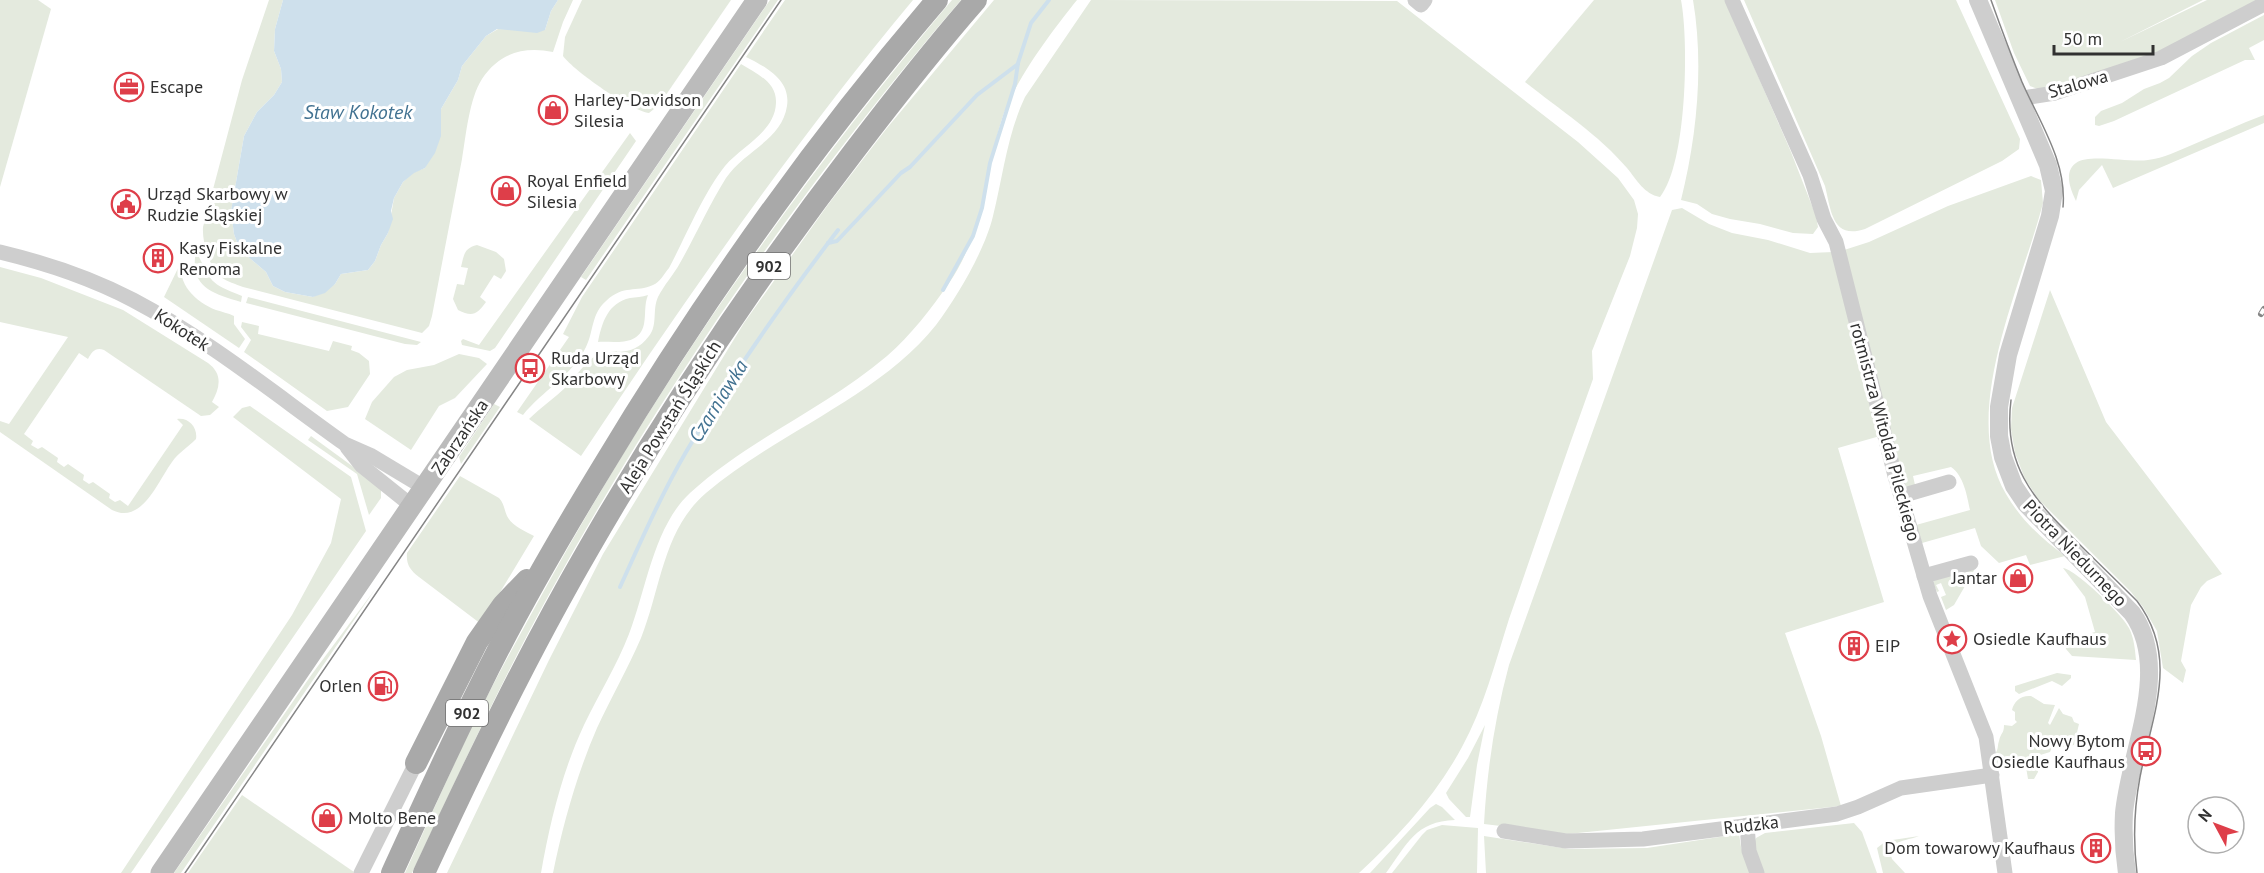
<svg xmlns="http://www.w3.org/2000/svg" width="2264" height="873" viewBox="0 0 2264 873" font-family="'PT Sans',sans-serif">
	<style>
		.green { fill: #e4eade }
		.water { fill: #cee0ec }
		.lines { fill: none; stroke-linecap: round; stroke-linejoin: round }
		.stream { stroke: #cee0ec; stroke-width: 4 }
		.minor { stroke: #cecece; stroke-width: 15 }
		.tertiary { stroke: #cecece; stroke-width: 18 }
		.secondary { stroke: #bbb; stroke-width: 21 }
		.primary { stroke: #a9a9a9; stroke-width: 22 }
		.tram { stroke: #868686; stroke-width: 1.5 }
		.rail-casing { stroke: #868686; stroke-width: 6 }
		.rail { stroke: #fff; stroke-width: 4; stroke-dasharray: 11; stroke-linecap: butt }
		.labels { text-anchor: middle; stroke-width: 6; stroke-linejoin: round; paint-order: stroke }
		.shield { fill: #fff; stroke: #6f6f6f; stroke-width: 1.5 }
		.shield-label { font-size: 16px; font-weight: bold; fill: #313131 }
		.street-label { font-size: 18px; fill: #313131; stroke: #fff }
		.poi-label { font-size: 18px; fill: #313131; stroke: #fff; text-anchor: start }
		.water-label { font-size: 20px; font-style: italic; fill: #427291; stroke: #fff }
	</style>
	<rect width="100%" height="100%" fill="#fff"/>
	<!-- green -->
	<g class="green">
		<polygon points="0,0 38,0 51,9 0,187"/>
		<path d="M269,0H283L275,29L274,51L281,69L282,82L274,95L257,112L244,136L231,211L234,234L240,250L266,272L273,286L285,292L313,297L335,284L341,274L368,270L375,261L381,245L388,233L394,198L403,182L414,172L425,168L440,122L441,109L458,80L462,66L486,36L498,29L545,30L551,11L558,0H573L563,22L553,52C524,46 499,53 482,79C469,99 466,136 462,159C452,211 442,263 432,316L429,326L422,333L243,287C236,284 227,282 221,277C209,267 202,242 203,227L242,80Z"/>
		<path d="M582,0H731L659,105L649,113C631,111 574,71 563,56L565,37Z"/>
		<polygon points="770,0 778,0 586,280 581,277"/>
		<path d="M785,0H913C792,145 685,300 581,456L529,419C541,407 555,398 567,386C576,377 584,363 595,356C611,346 630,361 649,336C658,325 652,310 658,297C664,285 674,274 680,263C696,235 709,205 726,178C744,151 782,140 787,106C791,80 766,67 746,57Z"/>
		<path d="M952,0H961C805,182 668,379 552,589C501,681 457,778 412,873H405C424,831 443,788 463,745C488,692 517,640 545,589C660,379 798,183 952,0Z"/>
		<path d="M994,0H1077C1052,31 1012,84 1001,122C984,177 983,234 949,283C931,309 911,335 887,356C826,408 749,439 690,493C654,526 646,590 629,634C617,665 599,694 584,725C562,772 550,822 541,873H447L549,660L603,554L744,323L827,206L887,128Z"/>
		<path d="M1091,0L1397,1L1578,142L1618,178L1634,200L1638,214L1637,228L1630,256L1592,351L1593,379C1564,459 1537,539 1509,619C1495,663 1484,707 1462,747C1437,794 1398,837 1359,873H553C563,824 577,774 597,728C611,698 628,668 641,638C661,588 663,530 706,493C775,434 880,396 936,325C957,297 985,250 993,216C1003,176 1007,135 1025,97Z"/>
		<path d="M1594,0H1681C1689,42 1687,164 1660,197C1644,194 1637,180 1627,168C1599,135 1559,109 1525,82Z"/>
		<path d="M1693,0H1725L1791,152L1816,216L1818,227L1813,234L1793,233L1760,224L1730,219L1712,214L1697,204L1681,200C1697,136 1704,65 1693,0Z"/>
		<path d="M1744,0H1956L2020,139L2019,149L2002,161L1865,229C1832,240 1831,210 1825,186Z"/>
		<polygon points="1995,0 2203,0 2120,42 2207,0 2261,0 2167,49 2051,90 2040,90 2030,86 2014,53"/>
		<polygon points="2264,15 2264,40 2249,48 2255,60 2245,60 2114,121 2099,126 2095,125 2095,117 2101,111 2122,103 2144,89 2160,83 2169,78 2192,56 2211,43"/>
		<path d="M741,64C757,74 777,82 776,103C775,132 742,146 725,166C704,192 685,238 669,268C664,274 660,282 653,285C636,293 624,284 606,301C591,314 594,331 586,347C572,376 542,391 523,415L517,412L569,337L563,334L582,297Z"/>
		<path d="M2264,115V123L2113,188L2102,165L2079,190L2076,201C2071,190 2063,172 2076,163C2089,153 2130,163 2148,160C2164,158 2178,151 2192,145C2216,135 2240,124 2264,115Z"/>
		<polygon points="630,133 636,141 495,348 490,351 462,345 461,341 463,339 479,345"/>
		<path d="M2031,176L2041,180L2043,203C2022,285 1958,414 2006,494C2021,520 2042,539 2065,556L2030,565L2026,555L1999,563L1981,546L1975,528L1922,543L1916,525L1970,510C1967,496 1964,476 1951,467L1913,476L1915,485L1907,487L1904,484L1841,251L1869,242L1948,206Z"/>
		<path d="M1682,208L1709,224L1732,233L1768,240L1810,253L1833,252L1880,436L1838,448L1884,602L1785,633L1821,736L1841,806L1568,834L1484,824C1487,770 1495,717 1509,665L1672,210Z"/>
		<path d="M477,245L496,252L504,259L506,271L501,279L494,275L480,297L486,302C477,315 472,317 458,310L453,299L457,284L464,285L468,268L461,267C464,255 464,248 477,245Z"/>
		<path d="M196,251C212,282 207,282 242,296L241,302C212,293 189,287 196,251Z"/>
		<path d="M182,260C176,284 196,302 216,310C222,312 228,313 234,316V324L245,339L239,348L164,297Z"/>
		<path d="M0,267L41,278L123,310L208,363C223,374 220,388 212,402L219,407L210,415L201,416L104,350C95,347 92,352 88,359L79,353L24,434L33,441L31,445L38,449L42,447L58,458L57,462L64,467L68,464L84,475L83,480L89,484L93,482L110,494L109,498L115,502L120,500L128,506L183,425L177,419C188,417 198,427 196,439C188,447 178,453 172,462C158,481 142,525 112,510L0,432V421L9,424L68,337L0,322Z"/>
		<polygon points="2050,290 2106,422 2222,574 2207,581 2201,587 2191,605 2181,661 2186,670 2183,683 2163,668 2157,631 2143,607 2131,592 2039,500 2025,479 2015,453 2011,429 2012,408"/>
		<path d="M648,295C644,305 646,314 644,324C639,347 615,341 598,342C602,322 608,303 630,298C636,297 642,297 648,295Z"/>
		<polygon points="248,297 421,342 417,345 405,344 246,303"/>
		<polygon points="242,322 259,326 258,334 329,351 333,341 352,346 351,350 359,353 369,361 370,374 348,407 327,411 244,352 251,340 241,327"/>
		<polygon points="459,354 479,358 487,364 455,398 439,406 411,450 365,419 372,402 394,377 407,370 434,365"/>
		<polygon points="494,404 500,407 461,464 459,457"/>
		<polygon points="250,406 351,477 366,531 131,873 121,873 292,615 331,543 341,499 233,417 242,408"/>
		<polygon points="311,436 370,479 381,490 381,498 369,515 357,474 308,440"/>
		<path d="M460,476L499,498C504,503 504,509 507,516C512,526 525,531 534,536L481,624L419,577C410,570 406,564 407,553Z"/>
		<polygon points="1976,567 1954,605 1946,610 1941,597 1946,595 1941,583 1936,585 1939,591 1937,592 1933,583 1934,580"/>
		<path d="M2063,568C2075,569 2123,615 2129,628C2134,638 2135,649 2136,660L2072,656L2066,649L2064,641L2095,632L2085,597Z"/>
		<polygon points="376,588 181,873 174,873 312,674"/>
		<polygon points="2057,673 2071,675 2071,678 2062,686 2052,681 2019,694 2015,691 2015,686"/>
		<path d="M2031,696L2044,704L2055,705L2048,723L2050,725L2059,708L2063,714L2072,717L2074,722L2079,724L2074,745L2058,749L2053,745L2050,752L2037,756L2038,772L2034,779H2028L2026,767L2005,770L1999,768L1995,754C1999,748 1997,747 1999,741C2001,732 2004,734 2004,725L2012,726L2017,722L2015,720V712L2012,710C2014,701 2021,695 2031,696Z"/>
		<polygon points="1485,725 1477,765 1470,817 1466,817 1449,799 1446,793 1468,758"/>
		<polygon points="242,795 354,872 353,873 188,873"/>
		<path d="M1436,804L1442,807L1455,820C1416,821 1407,844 1386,873H1370L1430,808Z"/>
		<polygon points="1854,823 1862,832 1877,873 1763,873 1753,847 1756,838 1765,833"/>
		<polygon points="1442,825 1478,828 1477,873 1392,873 1422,835 1427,830"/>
		<polygon points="1739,834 1741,847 1750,873 1486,873 1484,836 1569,849 1647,848"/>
		<path d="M1919,836C1910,840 1901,839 1894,846L1893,845L1888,846L1892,859L1905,873H1883L1877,848L1886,841Z"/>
	</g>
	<!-- water -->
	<polygon class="water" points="283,0 558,0 551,11 545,30 537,33 497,29 486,36 462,66 458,80 441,109 441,136 435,153 425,168 414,173 403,182 394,198 391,211 393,219 388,233 381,245 375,261 368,270 341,274 335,284 325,293 313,297 285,292 273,286 266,272 240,250 234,234 231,211 244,136 257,112 274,95 282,82 281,69 274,51 275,29"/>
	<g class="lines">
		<!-- stream -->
		<g class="stream">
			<polyline points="828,243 837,241 901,173 910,167 977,95 1018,64"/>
			<polyline points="943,290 973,236 982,208 990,163 1015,84 1018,63 1031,23 1049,0"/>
			<path d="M620,587C641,541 661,495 686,452C732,374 784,301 838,230"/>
		</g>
		<!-- minor -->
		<g class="minor">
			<polyline points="1415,0 1421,5 1425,0"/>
			<polyline points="1732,0 1810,175 1824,219 1836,242 1895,476 1930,596 1986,737 2005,873"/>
			<polyline points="2021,100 2029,97 2055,93 2161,58 2264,4"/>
			<path d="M0,252C46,263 91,278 133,300C209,340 276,395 345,444L370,455L425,488"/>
			<polyline points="347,447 362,466 412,506"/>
			<polyline points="1901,496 1949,482"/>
			<polyline points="1924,576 1971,563"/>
			<polyline points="1747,825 1749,851 1757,873"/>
			<polyline points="1504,831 1566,841 1643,839 1837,814 1858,807 1901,788 1992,775"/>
			<polyline points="361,873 416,763"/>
		</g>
		<!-- tertiary -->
		<path class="tertiary" d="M1978,0L2048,165L2054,191L2050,216L2008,355L1999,407V436L2003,457L2014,486L2026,504L2132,613C2172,669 2130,750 2124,813C2123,832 2124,854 2127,873"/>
		<!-- secondary -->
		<polyline class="secondary" points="161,873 757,0"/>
		<!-- primary -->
		<g class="primary">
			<polyline points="416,763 477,642 503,605 527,580"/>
			<path d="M392,873C420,812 448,750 478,690C515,614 558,540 602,468C701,303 812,146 937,0"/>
			<path d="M424,873C475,763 528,653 589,548C669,409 757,277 855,150C894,99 934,48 976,0"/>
		</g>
		<!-- tram -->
		<g class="tram">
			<path d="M1991,0C2001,28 2011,55 2022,82C2040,123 2067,162 2063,207"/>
			<path d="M2011,400C2003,464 2032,498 2075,540C2095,560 2116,580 2137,601C2180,658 2152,715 2140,777C2134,809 2133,841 2137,873"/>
			<polyline points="185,873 781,0"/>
		</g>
		<!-- rail casing -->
		<g class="rail-casing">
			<polyline id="rail" points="2261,314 2264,309"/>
		</g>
		<!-- rail -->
		<use href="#rail" class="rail"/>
	</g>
	<!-- icons -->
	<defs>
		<g id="office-ring" transform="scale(1.5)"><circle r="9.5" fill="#fff" stroke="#de3e49" stroke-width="1.5"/><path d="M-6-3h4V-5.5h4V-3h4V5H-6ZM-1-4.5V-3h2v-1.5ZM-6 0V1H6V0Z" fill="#de3e49"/></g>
		<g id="shop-ring" transform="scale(1.5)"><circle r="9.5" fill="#fff" stroke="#de3e49" stroke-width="1.5"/><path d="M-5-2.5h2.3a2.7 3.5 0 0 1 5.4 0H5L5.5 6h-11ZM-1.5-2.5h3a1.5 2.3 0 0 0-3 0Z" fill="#de3e49"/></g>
		<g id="civic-ring" transform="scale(1.5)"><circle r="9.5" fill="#fff" stroke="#de3e49" stroke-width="1.5"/><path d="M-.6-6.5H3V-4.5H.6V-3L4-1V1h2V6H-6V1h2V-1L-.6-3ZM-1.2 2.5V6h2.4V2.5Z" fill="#de3e49"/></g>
		<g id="building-ring" transform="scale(1.5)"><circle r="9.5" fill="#fff" stroke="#de3e49" stroke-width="1.5"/><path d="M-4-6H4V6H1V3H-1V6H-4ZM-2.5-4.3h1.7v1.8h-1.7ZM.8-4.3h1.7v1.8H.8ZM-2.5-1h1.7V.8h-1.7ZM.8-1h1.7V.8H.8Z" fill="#de3e49"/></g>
		<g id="bus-ring" transform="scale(1.5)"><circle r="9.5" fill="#fff" stroke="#de3e49" stroke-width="1.5"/><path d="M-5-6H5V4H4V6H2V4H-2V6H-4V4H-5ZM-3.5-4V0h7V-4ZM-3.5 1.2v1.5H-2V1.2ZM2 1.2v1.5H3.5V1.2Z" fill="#de3e49"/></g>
		<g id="sight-ring" transform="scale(1.5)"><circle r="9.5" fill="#fff" stroke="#de3e49" stroke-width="1.5"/><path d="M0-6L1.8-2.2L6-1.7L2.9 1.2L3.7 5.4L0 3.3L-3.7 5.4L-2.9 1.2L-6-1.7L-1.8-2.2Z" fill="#de3e49"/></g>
		<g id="fuel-ring" transform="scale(1.5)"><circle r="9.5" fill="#fff" stroke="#de3e49" stroke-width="1.5"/><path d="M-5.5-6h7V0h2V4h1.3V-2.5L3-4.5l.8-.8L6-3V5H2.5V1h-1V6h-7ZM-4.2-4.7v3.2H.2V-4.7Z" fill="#de3e49"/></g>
	</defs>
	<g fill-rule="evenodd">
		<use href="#office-ring" x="129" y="87"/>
		<use href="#shop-ring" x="553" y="110"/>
		<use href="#shop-ring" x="506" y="191"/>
		<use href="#civic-ring" x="126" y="204"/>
		<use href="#building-ring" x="158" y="258"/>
		<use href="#bus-ring" x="530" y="368"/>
		<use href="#shop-ring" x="2018" y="578"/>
		<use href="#sight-ring" x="1952" y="639"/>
		<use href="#building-ring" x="1854" y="646"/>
		<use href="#fuel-ring" x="383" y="686"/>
		<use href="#bus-ring" x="2146" y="751"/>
		<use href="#shop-ring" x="327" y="818"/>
		<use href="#building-ring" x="2096" y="848"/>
	</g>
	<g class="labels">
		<!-- shield labels -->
		<g class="shield">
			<rect x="748" y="253" width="42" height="26" rx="4.5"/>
			<rect x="446" y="700" width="42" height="26" rx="4.5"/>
		</g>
		<g class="shield-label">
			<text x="769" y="272">902</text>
			<text x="467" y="719">902</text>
		</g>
		<!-- street labels -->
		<g class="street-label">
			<text transform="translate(2078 84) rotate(-16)" y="6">Stalowa</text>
			<text transform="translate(182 330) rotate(33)" y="6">Kokotek</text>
			<text transform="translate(670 417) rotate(-58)" y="6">Aleja Powstań Śląskich</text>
			<text transform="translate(1885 432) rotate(75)" y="6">rotmistrza Witolda Pileckiego</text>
			<text transform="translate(460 437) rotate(-56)" y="6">Zabrzańska</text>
			<text transform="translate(2075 553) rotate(46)" y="6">Piotra Niedurnego</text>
			<text transform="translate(1751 825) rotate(-7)" y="6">Rudzka</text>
		</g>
		<!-- poi labels -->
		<g class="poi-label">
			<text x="150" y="93">Escape</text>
			<text x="574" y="106">Harley-Davidson<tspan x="574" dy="21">Silesia</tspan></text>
			<text x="527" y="187">Royal Enfield<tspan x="527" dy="21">Silesia</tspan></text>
			<text x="147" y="200">Urząd Skarbowy w<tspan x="147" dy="21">Rudzie Śląskiej</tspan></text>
			<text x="179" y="254">Kasy Fiskalne<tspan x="179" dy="21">Renoma</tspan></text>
			<text x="551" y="364">Ruda Urząd<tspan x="551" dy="21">Skarbowy</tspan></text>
			<text x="1997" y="584" text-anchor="end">Jantar</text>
			<text x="1973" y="645">Osiedle Kaufhaus</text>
			<text x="1875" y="652">EIP</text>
			<text x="362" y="692" text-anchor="end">Orlen</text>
			<text x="2125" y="747" text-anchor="end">Nowy Bytom<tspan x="2125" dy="21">Osiedle Kaufhaus</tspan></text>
			<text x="348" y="824">Molto Bene</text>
			<text x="2075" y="854" text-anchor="end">Dom towarowy Kaufhaus</text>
		</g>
		<!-- water labels -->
		<g class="water-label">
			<text x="358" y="119">Staw Kokotek</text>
			<text transform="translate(718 401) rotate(-58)" y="7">Czarniawka</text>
		</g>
	</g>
	<!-- north arrow -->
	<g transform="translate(2216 825) rotate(311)"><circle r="28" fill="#ffffff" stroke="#adadad" stroke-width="1.5"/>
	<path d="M0-4.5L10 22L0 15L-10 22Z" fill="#de3e49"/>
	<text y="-9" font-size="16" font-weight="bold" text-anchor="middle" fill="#313131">N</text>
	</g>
	<!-- scale -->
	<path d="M2054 45v9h99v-9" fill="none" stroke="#313131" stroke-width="3"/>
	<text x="2063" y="45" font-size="18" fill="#313131" stroke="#ffffff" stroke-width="4.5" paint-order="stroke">50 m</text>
</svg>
